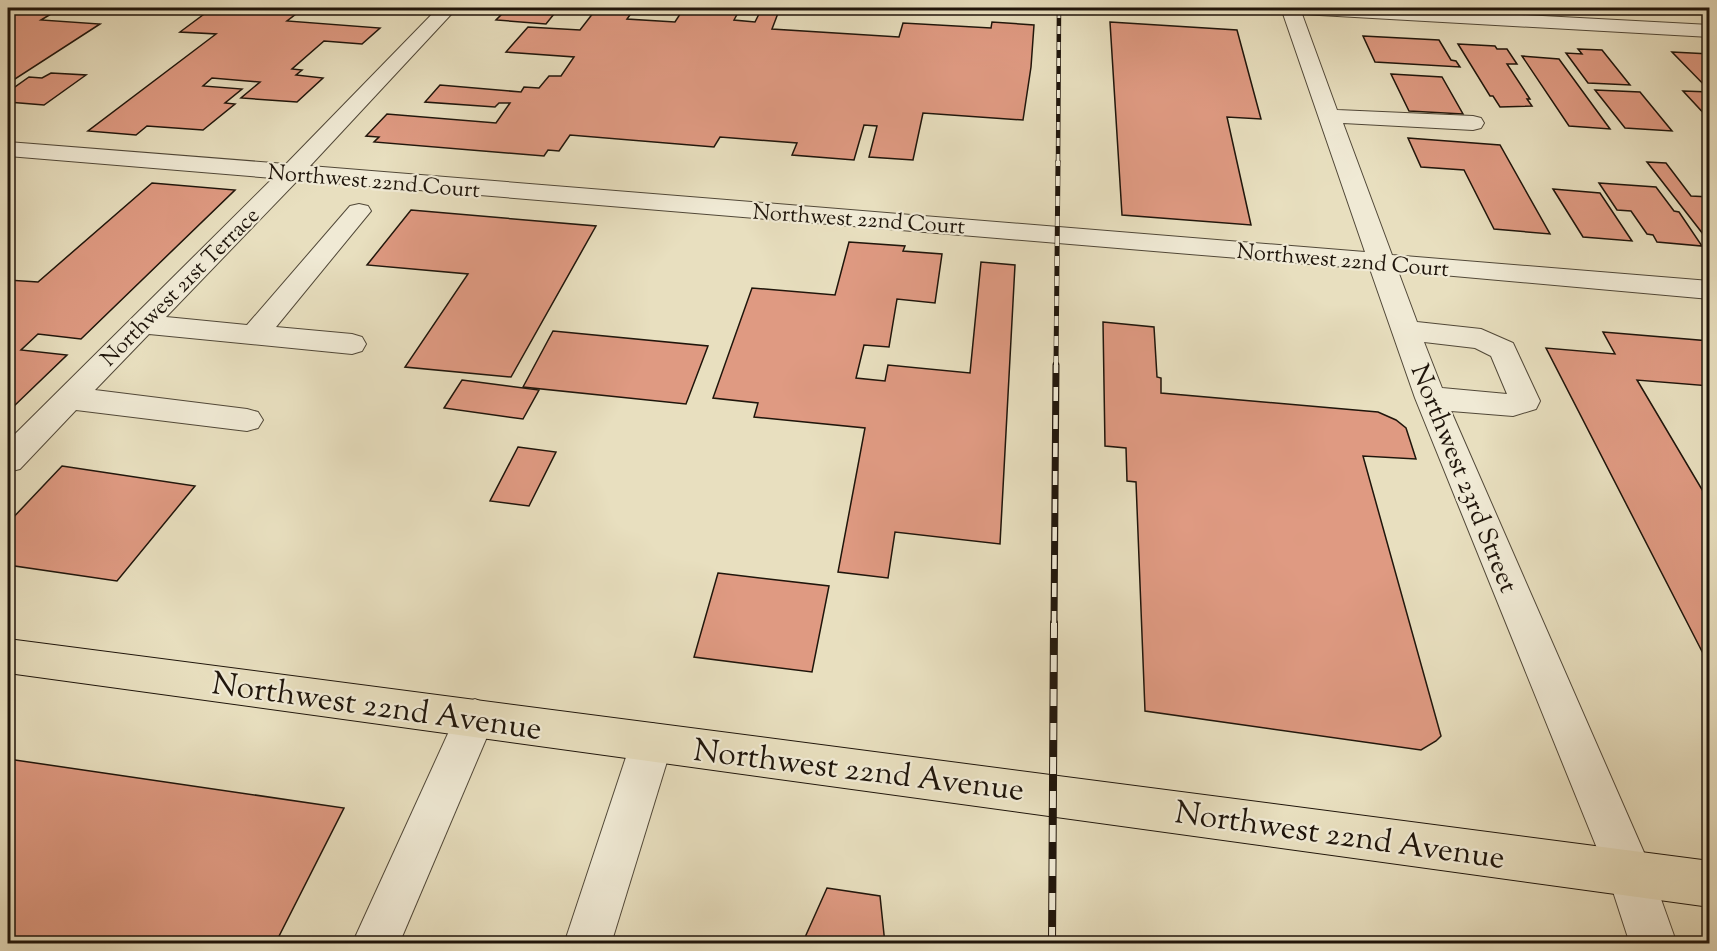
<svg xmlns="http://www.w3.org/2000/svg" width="1717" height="951" viewBox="0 0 1717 951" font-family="'Sorts Mill Goudy',serif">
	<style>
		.building { fill: #df9a82; stroke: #1f150b; stroke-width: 1.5 }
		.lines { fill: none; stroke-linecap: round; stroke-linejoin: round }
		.minor-casing { stroke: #514838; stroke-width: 2 }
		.major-casing { stroke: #1f150b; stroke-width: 2 }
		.minor { fill: #f0ead5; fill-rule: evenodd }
		.major { fill: #e8dfbf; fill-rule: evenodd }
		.rail-far3-casing { stroke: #1f150b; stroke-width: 4.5 }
		.rail-far2-casing { stroke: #1f150b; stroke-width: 5 }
		.rail-far1-casing { stroke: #1f150b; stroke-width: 7 }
		.rail-casing { stroke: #1f150b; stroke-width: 8 }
		.rail-far3 { stroke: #f0ead5; stroke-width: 3; stroke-dasharray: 8; stroke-linecap: butt }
		.rail-far2 { stroke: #f0ead5; stroke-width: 4; stroke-dasharray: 10; stroke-linecap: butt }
		.rail-far1 { stroke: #f0ead5; stroke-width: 4.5; stroke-dasharray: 14; stroke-linecap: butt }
		.rail { stroke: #f0ead5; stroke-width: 6; stroke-dasharray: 17; stroke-linecap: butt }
		.labels { text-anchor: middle; stroke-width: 4.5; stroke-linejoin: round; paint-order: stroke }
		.far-street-label { font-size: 22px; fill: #1f150b; stroke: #f0ead5 }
		.street-label { font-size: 26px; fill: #1f150b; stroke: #f0ead5 }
		.near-street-label { font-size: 32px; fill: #1f150b; stroke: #f0ead5 }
	</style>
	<rect width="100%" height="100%" fill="#e8dfbf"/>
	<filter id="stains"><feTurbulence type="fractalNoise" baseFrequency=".00333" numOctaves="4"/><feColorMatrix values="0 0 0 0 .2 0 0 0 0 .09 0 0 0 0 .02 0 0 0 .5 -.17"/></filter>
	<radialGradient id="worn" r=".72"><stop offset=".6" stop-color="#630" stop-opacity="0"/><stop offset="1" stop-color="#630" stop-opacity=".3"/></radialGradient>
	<!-- building -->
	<g class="building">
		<polygon points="8,8 61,8 41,20 100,24 15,79 8,79"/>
		<polygon points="250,8 361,8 353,14 300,11 287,21 380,28 362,44 324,41 292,69 302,70 296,75 323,78 297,102 241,98 260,82 212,78 203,86 242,89 225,103 235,104 203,130 147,126 136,135 88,131 216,34 180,32 211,9 245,11"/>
		<polygon points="508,8 549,8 558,9 546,24 496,20"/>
		<polygon points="597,8 635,8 627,19 675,22 684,8 732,8 740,9 734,20 755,22 762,8 780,8 772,29 899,37 903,23 991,28 992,22 1034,25 1031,67 1023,120 923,113 913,160 869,157 877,126 864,125 854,160 792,155 797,143 720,137 714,147 570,135 559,151 548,150 544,156 374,142 379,137 366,136 387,114 496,123 510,103 499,103 495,107 425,102 440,85 521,92 524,87 539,88 549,76 561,76 574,57 506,52 528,27 580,30"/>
		<polygon points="1110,22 1237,30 1261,119 1227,117 1251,225 1122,215"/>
		<polygon points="1363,36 1439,40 1451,60 1456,61 1460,67 1375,62"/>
		<polygon points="1458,44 1495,46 1497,49 1507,49 1517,64 1507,64 1530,99 1527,99 1532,106 1500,107 1493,96 1490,96"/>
		<polygon points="1578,49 1602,50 1630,85 1588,83 1566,53 1582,54"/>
		<polygon points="1672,52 1710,54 1710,91"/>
		<polygon points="1522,56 1559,59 1610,129 1569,126"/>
		<polygon points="51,73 86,75 44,105 8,102 8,92 29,77 42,78"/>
		<polygon points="1391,74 1442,77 1463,114 1409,111"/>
		<polygon points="1595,90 1640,92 1672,131 1625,128"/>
		<polygon points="1683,91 1710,92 1710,120"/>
		<polygon points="1408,138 1500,145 1550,234 1494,229 1464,170 1421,167"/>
		<polygon points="1647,162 1666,163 1691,196 1710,197 1710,243"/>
		<polygon points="152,183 235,190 81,339 38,334 21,350 67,355 12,408 8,407 8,280 38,282"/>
		<polygon points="1599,183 1656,187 1674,211 1679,212 1702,246 1657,242 1653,235 1647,234 1631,211 1617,210"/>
		<polygon points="1553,189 1600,193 1632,241 1583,237"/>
		<polygon points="411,210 596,226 511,377 405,367 468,274 367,265"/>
		<polygon points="849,242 905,246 903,251 942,254 935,303 897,299 889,347 864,345 856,378 885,381 888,365 970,373 981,262 1015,265 1000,544 895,532 888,578 838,572 865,428 754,417 758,403 713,398 752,288 835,295"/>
		<polygon points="1103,322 1154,327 1157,377 1161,378 1161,393 1378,412 1396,420 1406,428 1416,459 1363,456 1441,736 1436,741 1421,750 1145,711 1136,482 1127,481 1126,448 1105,446"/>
		<polygon points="553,331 708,346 686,404 523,387"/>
		<polygon points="1603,332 1710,341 1710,386 1637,380 1710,503 1710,667 1546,348 1615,354"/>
		<polygon points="462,380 539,390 523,419 444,408"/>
		<polygon points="518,447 556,452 529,506 490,501"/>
		<polygon points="62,466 195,486 117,581 8,565 8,523"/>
		<polygon points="718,573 829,586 812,672 694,657"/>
		<polygon points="8,759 344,808 275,944 8,944"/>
		<polygon points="827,888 880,896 885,944 802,944"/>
	</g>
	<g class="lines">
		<!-- minor casing -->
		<g class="minor-casing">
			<g id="minor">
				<path d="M438,8H457L310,166L1365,252L1281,8H1392L1710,25V37L1302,14L1337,110L1473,116L1481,118L1484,123L1481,128L1473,130L1343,123L1392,255L1710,281V299L1398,271L1417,322L1481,329L1513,343L1540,401L1536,409L1513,416L1451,411L1646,857L1677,944H1630L1607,873L1415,398L1370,269L298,180L166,317L247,325L350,206L359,204L368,206L371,211L276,327L352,334L362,337L366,344L362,351L352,354L149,334L95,390L247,409L258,412L263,420L258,428L247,431L76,410L20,469L8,472V441L273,178L8,156V142L286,164ZM1424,342L1475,348L1491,356L1507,394L1442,388Z"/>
				<polygon points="475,699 489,705 495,718 399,944 352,944 461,705"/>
				<polygon points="652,723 667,728 673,742 611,944 564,944 631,742 637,728"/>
			</g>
		</g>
		<!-- major casing -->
		<g class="major-casing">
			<polygon id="major" points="8,639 1710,861 1710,907 8,673"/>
		</g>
		<!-- minor -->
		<use href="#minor" class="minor"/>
		<!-- major -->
		<use href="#major" class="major"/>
		<!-- rail-far3 casing -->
		<g class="rail-far3-casing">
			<polyline id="rail-far3" points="1058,162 1059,8"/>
		</g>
		<!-- rail-far2 casing -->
		<g class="rail-far2-casing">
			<polyline id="rail-far2" points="1056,366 1058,161"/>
		</g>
		<!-- rail-far1 casing -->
		<g class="rail-far1-casing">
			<polyline id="rail-far1" points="1054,625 1056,365"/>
		</g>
		<!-- rail casing -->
		<g class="rail-casing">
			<polyline id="rail" points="1052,944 1054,623"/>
		</g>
		<!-- rail-far3 -->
		<use href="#rail-far3" class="rail-far3"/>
		<!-- rail-far2 -->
		<use href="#rail-far2" class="rail-far2"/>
		<!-- rail-far1 -->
		<use href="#rail-far1" class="rail-far1"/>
		<!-- rail -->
		<use href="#rail" class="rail"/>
	</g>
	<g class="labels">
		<!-- far-street labels -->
		<g class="far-street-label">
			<text transform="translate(374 180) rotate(5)" y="8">Northwest 22nd Court</text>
			<text transform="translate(859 218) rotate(4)" y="8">Northwest 22nd Court</text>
			<text transform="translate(1343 259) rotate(5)" y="8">Northwest 22nd Court</text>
			<text transform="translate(179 286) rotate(-45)" y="8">Northwest 21st Terrace</text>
		</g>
		<!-- street labels -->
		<g class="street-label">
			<text transform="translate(1465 478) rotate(68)" y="9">Northwest 23rd Street</text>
		</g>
		<!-- near-street labels -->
		<g class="near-street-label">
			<text transform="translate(377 705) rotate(8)" y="11">Northwest 22nd Avenue</text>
			<text transform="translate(859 769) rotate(7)" y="11">Northwest 22nd Avenue</text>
			<text transform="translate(1340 834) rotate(8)" y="11">Northwest 22nd Avenue</text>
		</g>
	</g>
	<!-- margin -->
	<rect width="1717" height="951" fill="none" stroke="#e8dfbf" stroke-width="30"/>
	<rect x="9" y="9" width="1699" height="933" fill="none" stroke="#1f150b" stroke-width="3"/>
	<rect x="15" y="15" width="1687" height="921" fill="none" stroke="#1f150b" stroke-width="1.5"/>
	<rect width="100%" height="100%" filter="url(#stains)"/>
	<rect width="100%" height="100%" fill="url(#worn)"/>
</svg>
